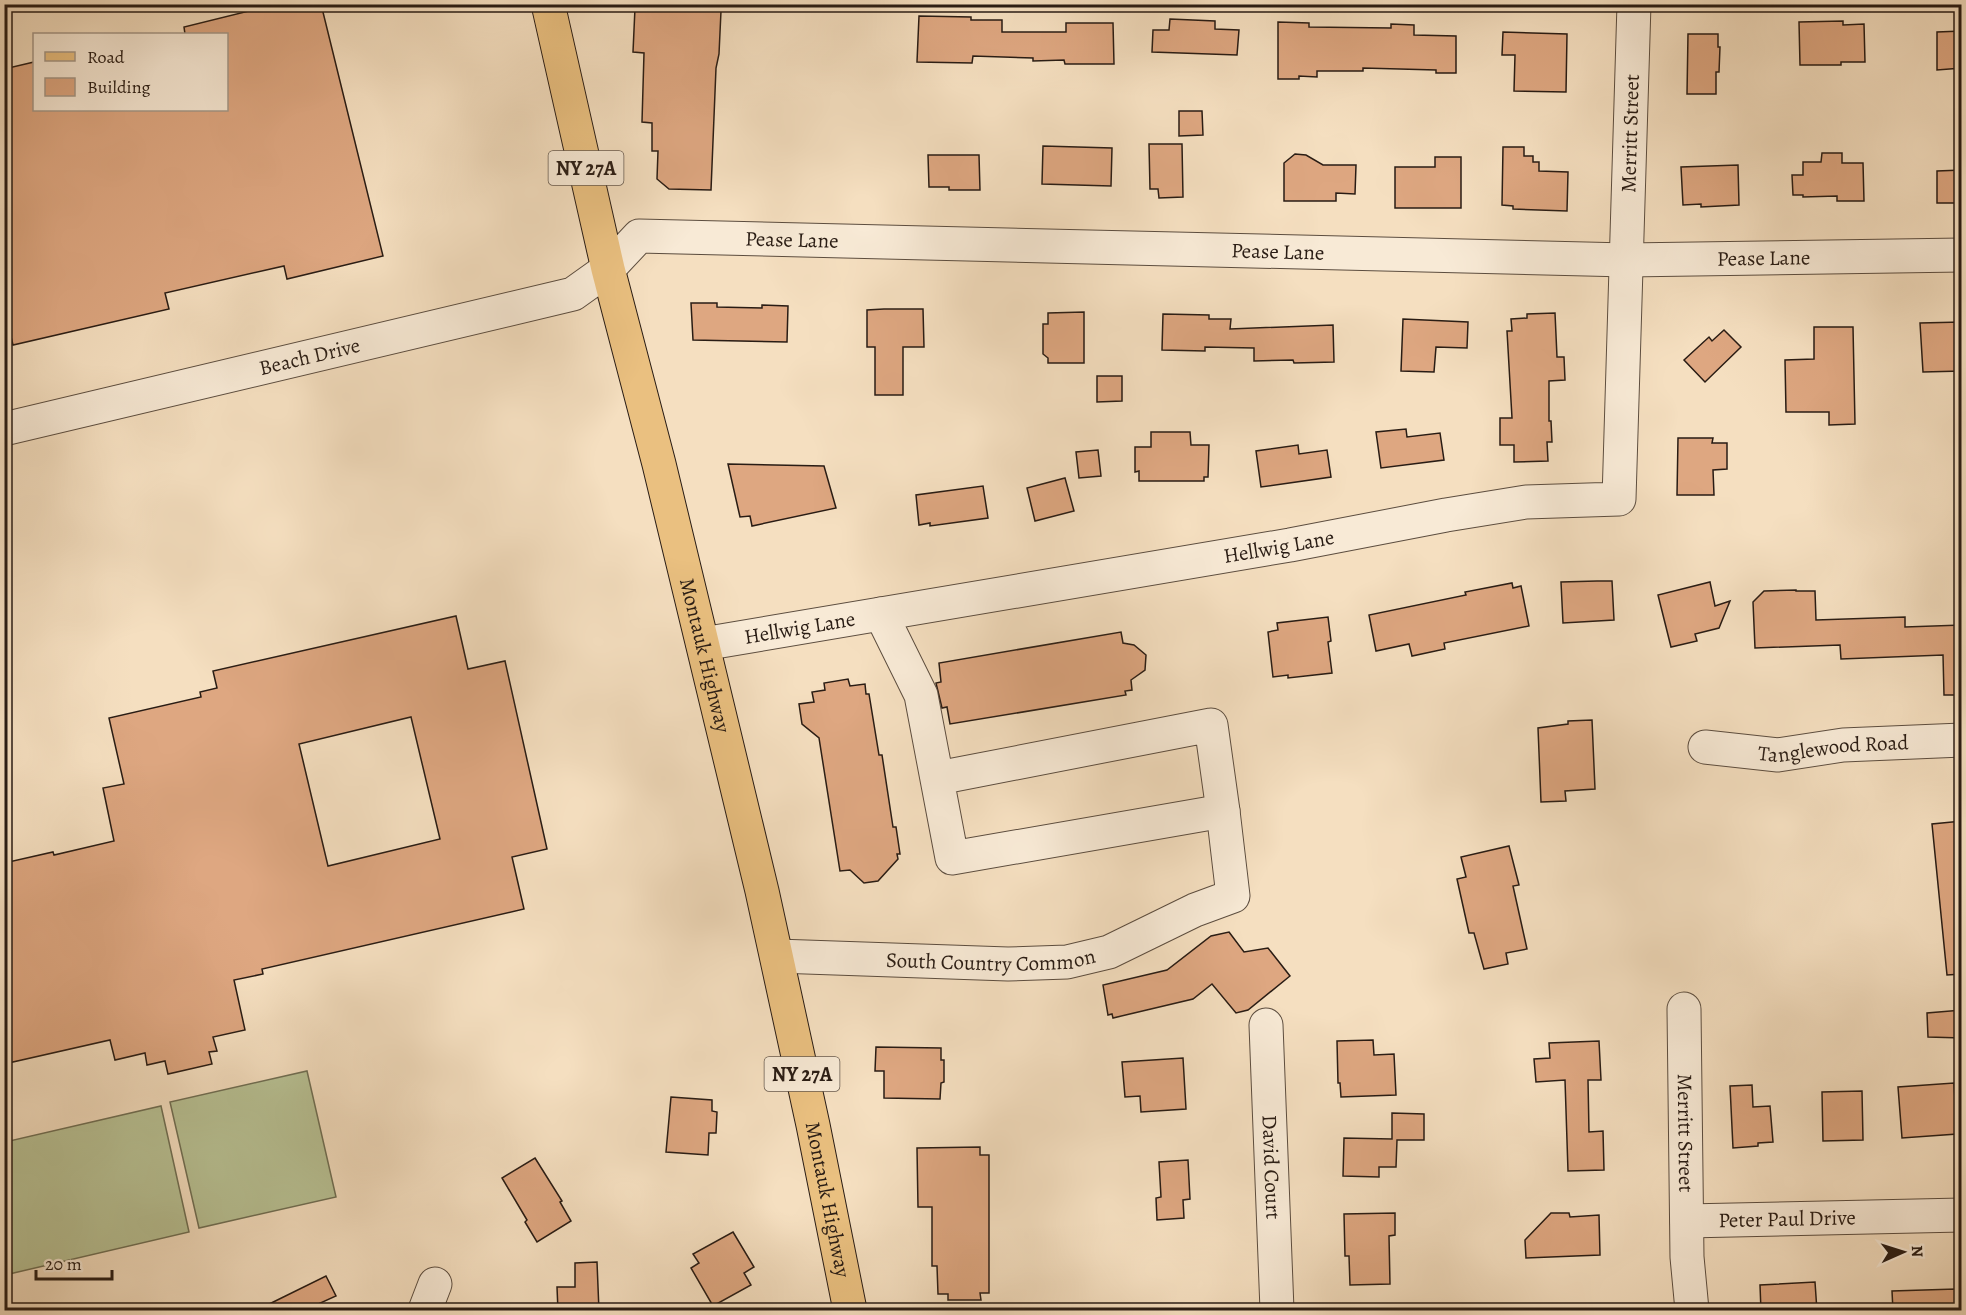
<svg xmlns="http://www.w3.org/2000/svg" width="1966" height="1315" viewBox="0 0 1966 1315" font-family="Alegreya,serif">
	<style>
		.pitch { fill: #b8c295; stroke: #706f54; stroke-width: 1.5 }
		.building { fill: #dea781; stroke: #291c14; stroke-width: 1.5; fill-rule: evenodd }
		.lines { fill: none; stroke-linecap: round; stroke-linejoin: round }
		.minor-casing { stroke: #5c4d3f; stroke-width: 35 }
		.major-casing { stroke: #291c14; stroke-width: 35 }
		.minor { stroke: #f8ead6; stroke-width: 33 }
		.major { stroke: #eac080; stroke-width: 33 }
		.labels { text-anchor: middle; stroke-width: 5; stroke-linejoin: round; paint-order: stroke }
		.shield { fill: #f8ead6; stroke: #675a4e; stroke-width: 1.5 }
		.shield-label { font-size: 20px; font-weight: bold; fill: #291c14 }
		.street-label { font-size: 21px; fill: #291c14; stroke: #f8ead6 }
	</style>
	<rect width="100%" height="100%" fill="#f5dfc0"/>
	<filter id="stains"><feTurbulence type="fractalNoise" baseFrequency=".00333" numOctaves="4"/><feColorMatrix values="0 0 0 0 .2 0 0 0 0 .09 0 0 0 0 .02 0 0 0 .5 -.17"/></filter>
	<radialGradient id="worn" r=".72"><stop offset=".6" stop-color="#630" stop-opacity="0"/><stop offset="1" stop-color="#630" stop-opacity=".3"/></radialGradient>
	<!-- pitch -->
	<g class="pitch">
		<polygon points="307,1071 336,1197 199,1228 170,1102"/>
		<polygon points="161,1106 189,1232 5,1275 5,1142"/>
	</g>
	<!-- building -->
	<g class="building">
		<polygon points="277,4 321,4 383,256 287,279 284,266 165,293 169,309 13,345 4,308 4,69 34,62 34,110 226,110 226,34 185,34 184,27"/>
		<polygon points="635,8 721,11 719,54 716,68 711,190 669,189 657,179 658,151 652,151 652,123 642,122 644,53 633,52"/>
		<polygon points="919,16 971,17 971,20 1002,20 1002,32 1066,32 1066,23 1113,23 1114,64 1065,64 1064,60 1033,61 1033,58 973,56 972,63 917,62"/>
		<polygon points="1170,19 1215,21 1215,29 1239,30 1237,55 1152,52 1153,30 1169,30"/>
		<polygon points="1843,21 1843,25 1864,24 1865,62 1841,62 1841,65 1800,65 1799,22"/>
		<polygon points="1278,22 1309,23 1309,27 1391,28 1391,24 1414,25 1414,35 1456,36 1456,73 1436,73 1436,70 1363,68 1363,71 1317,71 1317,77 1299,76 1299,79 1278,79"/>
		<polygon points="1962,31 1962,68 1937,70 1937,32"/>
		<polygon points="1503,32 1567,34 1566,92 1514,91 1515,55 1502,55"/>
		<polygon points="1688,34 1718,34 1718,47 1720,47 1719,72 1716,72 1716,94 1687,94"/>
		<polygon points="1179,111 1202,111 1203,135 1179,136"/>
		<polygon points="1149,144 1182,144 1183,197 1159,198 1158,189 1150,189"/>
		<polygon points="1043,146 1112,148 1111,186 1042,184"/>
		<polygon points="1503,147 1524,147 1524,156 1533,156 1533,162 1539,162 1539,171 1568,172 1567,211 1513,209 1513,206 1502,205"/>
		<polygon points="1822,153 1842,153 1842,163 1863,163 1864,201 1837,201 1837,196 1803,197 1803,195 1793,195 1792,175 1803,175 1803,162 1821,162"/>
		<polygon points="1295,154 1306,155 1323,165 1356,165 1355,194 1336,193 1336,201 1284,201 1284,163"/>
		<polygon points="928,155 979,155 980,190 949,190 949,187 929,187"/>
		<polygon points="1435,157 1461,157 1461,208 1395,208 1395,167 1435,167"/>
		<polygon points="1738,165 1739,205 1701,207 1701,204 1683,205 1681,167"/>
		<polygon points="1962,170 1962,203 1937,203 1937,171"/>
		<polygon points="691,303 717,303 717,307 762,308 762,305 788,306 787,342 693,340"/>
		<polygon points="884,309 923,309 924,347 903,347 903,395 875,395 875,347 867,347 867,310"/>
		<polygon points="1084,312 1084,363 1048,363 1048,358 1043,354 1043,324 1048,324 1048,313"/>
		<polygon points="1555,313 1557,357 1564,357 1565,380 1549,381 1549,421 1551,421 1552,442 1547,442 1548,461 1514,462 1514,445 1500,445 1500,418 1512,418 1507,331 1512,331 1511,319 1527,318 1527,314"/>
		<polygon points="1163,314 1209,315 1209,319 1231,319 1230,329 1333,325 1334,362 1294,363 1293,360 1254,361 1254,348 1205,347 1205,351 1162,350"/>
		<polygon points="1403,319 1468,322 1467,348 1436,347 1434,372 1401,371"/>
		<polygon points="1962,322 1962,371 1923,372 1920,323"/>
		<polygon points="1814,327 1853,327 1855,424 1829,425 1829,412 1786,412 1785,360 1814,359"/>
		<polygon points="1724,330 1741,347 1705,382 1684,360 1709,337 1712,341"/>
		<polygon points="1097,376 1122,376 1122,401 1097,402"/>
		<polygon points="1406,429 1407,437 1440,433 1444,460 1381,468 1376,432"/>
		<polygon points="1151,432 1190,432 1191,445 1209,445 1208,477 1204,477 1204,481 1139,481 1139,471 1135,472 1135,447 1151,447"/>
		<polygon points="1678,438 1713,438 1712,443 1727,443 1727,469 1713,470 1714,495 1677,495"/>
		<polygon points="1298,445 1299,454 1327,450 1331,477 1261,487 1256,451"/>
		<polygon points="1098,450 1101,476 1079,478 1076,452"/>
		<polygon points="728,464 824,466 836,508 752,526 750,516 740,517"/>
		<polygon points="1065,478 1074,511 1035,521 1027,488"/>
		<polygon points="983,486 988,518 930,526 930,523 919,525 916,495"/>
		<polygon points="1597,581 1612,581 1614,620 1563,623 1561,582"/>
		<polygon points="1710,582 1715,606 1730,601 1719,628 1695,634 1697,641 1671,647 1658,595"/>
		<polygon points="1512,583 1513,588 1521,586 1529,626 1444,643 1445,649 1412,656 1409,644 1376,651 1369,615 1466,595 1465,592"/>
		<polygon points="1796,590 1796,591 1815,591 1816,620 1905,617 1905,627 1962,625 1962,695 1944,695 1943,655 1841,659 1840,645 1755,648 1753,602 1764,591"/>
		<path d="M456,616L468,669L505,661L547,849L512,857L524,909L262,969L263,974L234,980L245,1030L213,1037L217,1051L209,1052L212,1064L168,1074L165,1061L147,1065L145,1053L115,1060L110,1040L4,1064V863L53,852L54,855L114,841L103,788L124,784L109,718L201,697L200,692L217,688L213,671ZM411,717L440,839L328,866L299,744Z"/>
		<polygon points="1328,617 1331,641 1328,642 1332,673 1288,678 1288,675 1273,677 1268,632 1278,630 1277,623"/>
		<polygon points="1121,632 1123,643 1134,645 1146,655 1145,670 1131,680 1132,690 1125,691 1126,695 950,724 947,707 942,708 936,683 941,682 939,663"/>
		<polygon points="848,679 850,686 865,684 866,694 869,694 879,755 882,755 893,827 896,827 900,854 897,854 898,859 878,881 864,883 850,870 840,871 819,738 802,724 799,704 814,702 812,692 825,690 824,683"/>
		<polygon points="1592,720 1595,789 1565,791 1566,801 1541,802 1538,728 1568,724 1568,721"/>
		<polygon points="1962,821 1962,974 1947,975 1932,824"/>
		<polygon points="1509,846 1519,885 1513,886 1527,949 1506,953 1508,964 1484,969 1474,933 1469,933 1457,879 1466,877 1461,857"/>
		<polygon points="1229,932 1244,952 1268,948 1290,976 1248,1010 1236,1013 1212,984 1193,999 1113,1018 1112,1014 1108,1015 1103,985 1167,970 1211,936"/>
		<polygon points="1962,1010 1962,1038 1928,1037 1927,1013"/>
		<polygon points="1373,1040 1374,1055 1394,1054 1396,1095 1341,1097 1340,1083 1338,1083 1337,1041"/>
		<polygon points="1599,1041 1601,1080 1588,1080 1589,1132 1603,1131 1604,1170 1568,1171 1565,1080 1536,1082 1534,1059 1550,1058 1549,1043"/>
		<polygon points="876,1047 941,1048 941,1060 944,1060 944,1082 941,1083 940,1099 884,1098 884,1071 875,1071"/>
		<polygon points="1183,1058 1186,1109 1141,1112 1140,1096 1125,1097 1122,1062"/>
		<polygon points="1954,1083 1957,1134 1902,1138 1898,1087"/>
		<polygon points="1752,1085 1753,1107 1770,1106 1773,1142 1758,1143 1758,1146 1733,1148 1730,1086"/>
		<polygon points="1862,1091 1863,1140 1823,1141 1822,1092"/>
		<polygon points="671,1097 712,1100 712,1111 717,1112 716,1133 709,1133 708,1155 666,1152"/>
		<polygon points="1392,1113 1424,1114 1424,1140 1397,1140 1396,1167 1379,1167 1379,1177 1343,1176 1344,1138 1392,1139"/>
		<polygon points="980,1147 980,1155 989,1155 989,1293 980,1293 981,1300 948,1300 948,1294 938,1294 937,1266 932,1266 932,1207 918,1207 917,1148"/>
		<polygon points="535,1158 562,1201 560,1202 571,1221 537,1242 525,1222 527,1220 502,1178"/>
		<polygon points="1188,1160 1190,1199 1183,1200 1184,1218 1157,1220 1156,1198 1161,1197 1159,1162"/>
		<polygon points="1395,1213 1395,1235 1389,1236 1390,1284 1350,1285 1349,1256 1345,1256 1344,1214"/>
		<polygon points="1551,1213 1569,1213 1570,1217 1599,1215 1600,1255 1526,1258 1525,1240"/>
		<polygon points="733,1232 754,1267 744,1273 751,1285 713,1306 691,1268 699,1263 693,1254"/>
		<polygon points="597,1262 599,1311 558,1311 557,1287 575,1287 575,1263"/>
		<polygon points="326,1276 336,1296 318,1304 322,1311 255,1311"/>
		<polygon points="1815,1282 1817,1311 1761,1311 1760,1285"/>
		<polygon points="1956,1289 1957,1311 1893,1311 1892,1291"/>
	</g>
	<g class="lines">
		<!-- minor casing -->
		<g class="minor-casing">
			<g id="minor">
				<path id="s1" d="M4,429L573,294L608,269L639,236L1627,260L1962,255"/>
				<polyline points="881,614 921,695 952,858 1223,811 1211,725 938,778"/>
				<path id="s2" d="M703,644L1290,545L1446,515L1526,502L1619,499L1634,4"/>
				<path id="s3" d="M1705,747L1778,755L1843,745L1962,740"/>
				<path id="s4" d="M777,956L1008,964L1067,962L1109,952L1195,910L1233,896L1223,811"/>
				<path id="s5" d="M1684,1009L1687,1257L1692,1310"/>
				<path id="s6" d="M1266,1025L1277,1310"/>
				<path id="s7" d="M1687,1221L1962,1215"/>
				<polyline points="425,1310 435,1284"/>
			</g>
		</g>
		<!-- major casing -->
		<g class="major-casing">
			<g id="major">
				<path id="s8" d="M548,4L608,269L659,464L762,891L813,1125L850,1310"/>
			</g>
		</g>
		<!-- minor -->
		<use href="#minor" class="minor"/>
		<!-- major -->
		<use href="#major" class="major"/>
	</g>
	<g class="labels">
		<!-- shield labels -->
		<g class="shield">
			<rect x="548.5" y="151" width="75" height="34" rx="4.5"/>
			<rect x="764.5" y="1057" width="75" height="34" rx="4.5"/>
		</g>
		<g class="shield-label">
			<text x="586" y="175">NY 27A</text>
			<text x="802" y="1081">NY 27A</text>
		</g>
		<!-- street labels -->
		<g class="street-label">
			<text dy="7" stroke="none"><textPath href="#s2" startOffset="1294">Merritt Street</textPath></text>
			<text dy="7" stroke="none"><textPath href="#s1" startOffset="826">Pease Lane</textPath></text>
			<text dy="7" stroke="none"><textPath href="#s1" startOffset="1312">Pease Lane</textPath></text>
			<text dy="7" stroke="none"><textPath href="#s1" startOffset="1798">Pease Lane</textPath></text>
			<text dy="7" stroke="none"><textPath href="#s1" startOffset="314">Beach Drive</textPath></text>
			<text dy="7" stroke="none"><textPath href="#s2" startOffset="584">Hellwig Lane</textPath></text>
			<text dy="7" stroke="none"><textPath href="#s2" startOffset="98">Hellwig Lane</textPath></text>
			<text dy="7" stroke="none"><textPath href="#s8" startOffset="670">Montauk Highway</textPath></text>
			<text dy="7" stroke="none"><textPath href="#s3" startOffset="129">Tanglewood Road</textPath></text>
			<text dy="7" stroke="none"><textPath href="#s4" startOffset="214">South Country Common</textPath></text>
			<text dy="7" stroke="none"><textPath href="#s5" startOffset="124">Merritt Street</textPath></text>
			<text dy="7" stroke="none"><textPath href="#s6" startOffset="142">David Court</textPath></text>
			<text dy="7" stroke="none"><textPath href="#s8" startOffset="1228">Montauk Highway</textPath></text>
			<text dy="7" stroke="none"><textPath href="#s7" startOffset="100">Peter Paul Drive</textPath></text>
		</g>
	</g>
	<!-- margin -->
	<rect width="1966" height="1315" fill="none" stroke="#f5dfc0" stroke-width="24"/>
	<rect x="6" y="6" width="1954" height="1303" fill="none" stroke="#291c14" stroke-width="3"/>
	<rect x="12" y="12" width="1942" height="1291" fill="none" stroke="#291c14" stroke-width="1.5"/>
	<!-- legend -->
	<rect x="33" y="33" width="195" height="78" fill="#f8ead6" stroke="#a59888" stroke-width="1.5"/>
	<rect x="45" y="52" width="30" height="9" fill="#eac080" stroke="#a59888" stroke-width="1.5"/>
	<text x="87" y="63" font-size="18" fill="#291c14">Road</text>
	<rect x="45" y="78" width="30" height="18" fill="#dea781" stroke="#a59888" stroke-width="1.5"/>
	<text x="87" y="93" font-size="18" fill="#291c14">Building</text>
	<!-- north arrow -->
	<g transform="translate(1903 1252) rotate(87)" stroke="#f8ead6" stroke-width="4.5" paint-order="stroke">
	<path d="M0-4.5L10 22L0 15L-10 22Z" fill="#291c14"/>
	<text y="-9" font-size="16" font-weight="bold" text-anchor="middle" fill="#291c14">N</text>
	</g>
	<!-- scale -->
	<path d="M36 1270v9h76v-9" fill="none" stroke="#291c14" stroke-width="3"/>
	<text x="45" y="1270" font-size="18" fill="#291c14" stroke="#f8ead6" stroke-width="4.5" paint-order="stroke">20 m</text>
	<rect width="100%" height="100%" filter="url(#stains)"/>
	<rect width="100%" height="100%" fill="url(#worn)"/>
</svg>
